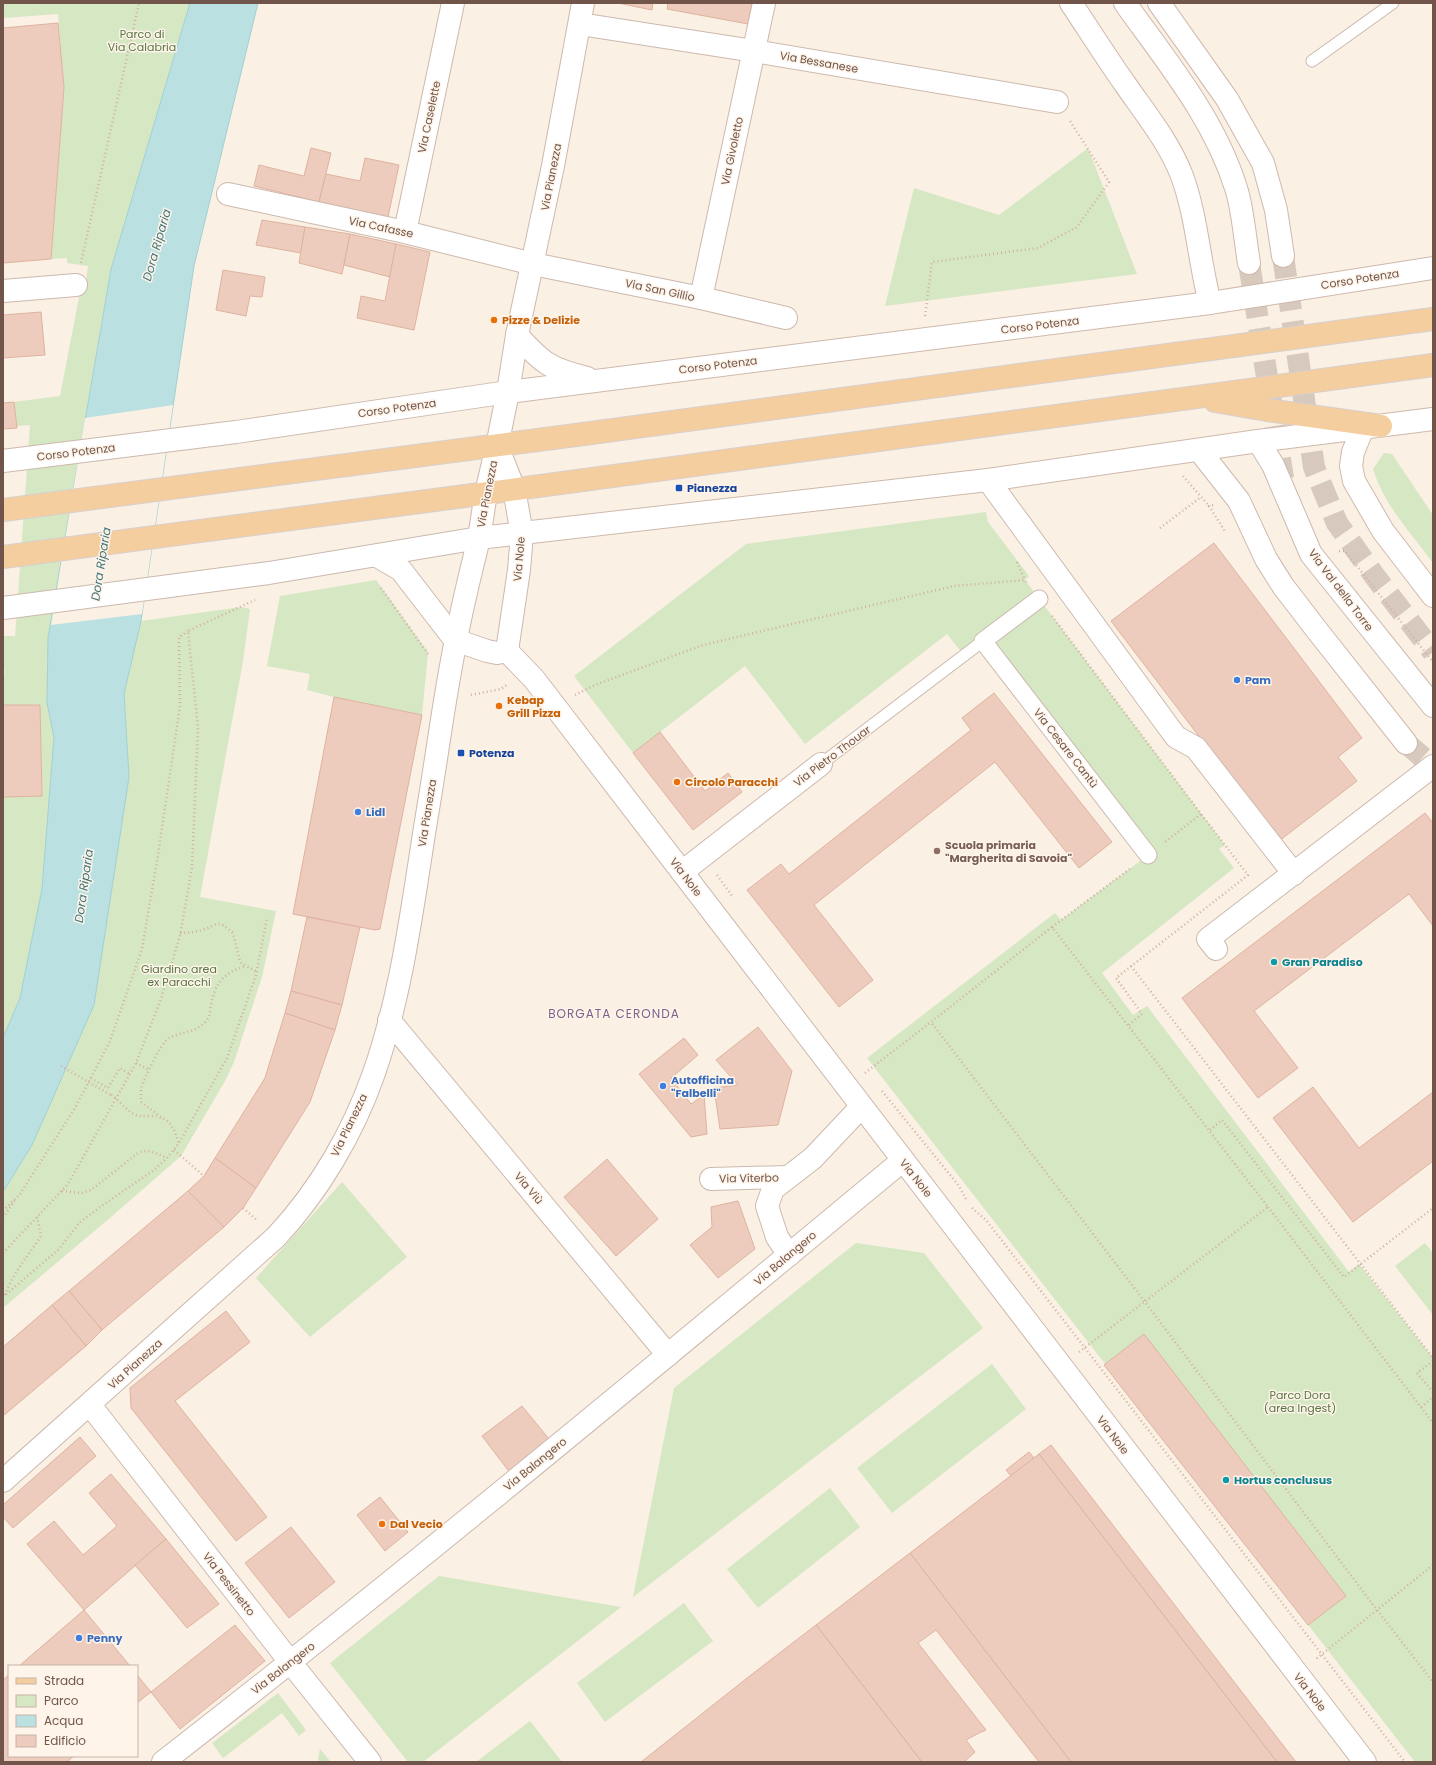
<svg xmlns="http://www.w3.org/2000/svg" width="1436" height="1765" viewBox="0 0 1436 1765" font-family="Poppins,sans-serif">
	<style>
		.green { fill: #d5e7c3 }
		.water { fill: #bae0e2; stroke: #a1d0d3 }
		.pier { fill: #faf0e4 }
		.building { fill: #eeccbd; stroke: #dfb29f }
		.lines { fill: none; stroke-linecap: round; stroke-linejoin: round }
		.secondary-tunnel { stroke: #d8c9be; stroke-width: 22; stroke-dasharray: 22 11; stroke-linecap: butt }
		.service-casing { stroke: #cdb9ae; stroke-width: 13 }
		.pedestrian-casing { stroke: #cdb9ae; stroke-width: 19 }
		.minor-casing { stroke: #cdb9ae; stroke-width: 24 }
		.tertiary-casing { stroke: #cdb9ae; stroke-width: 24 }
		.secondary-casing { stroke: #d0b8ac; stroke-width: 24 }
		.primary-casing { stroke: #d7cfcd; stroke-width: 24 }
		.path { stroke: #d2b0a1; stroke-width: 2.5; stroke-dasharray: 1 3; stroke-linecap: butt }
		.service { stroke: #fff; stroke-width: 11 }
		.pedestrian { stroke: #fff; stroke-width: 17 }
		.minor { stroke: #fff; stroke-width: 22 }
		.tertiary { stroke: #fff; stroke-width: 22 }
		.secondary { stroke: #fff; stroke-width: 22 }
		.primary { stroke: #f5cea0; stroke-width: 22 }
		.path-bridge { stroke: #d2b0a1; stroke-width: 2.5; stroke-dasharray: 1 3; stroke-linecap: butt }
		.food-dot { fill: #e8710a; stroke: #fef4e9; stroke-width: 1.5 }
		.transit-dot { fill: #1a4fb4; stroke: #fef4e9; stroke-width: 1.5 }
		.shop-dot { fill: #3f7fe0; stroke: #fef4e9; stroke-width: 1.5 }
		.education-dot { fill: #8d6e63; stroke: #fef4e9; stroke-width: 1.5 }
		.culture-dot { fill: #0f9aa8; stroke: #fef4e9; stroke-width: 1.5 }
		.labels { text-anchor: middle; stroke-width: 3; stroke-linejoin: round; paint-order: stroke }
		.park-label { font-size: 11px; fill: #577644; stroke: #fef4e9 }
		.street-label { font-size: 11px; fill: #71554b; stroke: #fef4e9 }
		.food-label { font-size: 11px; font-weight: bold; fill: #c56008; stroke: #fef4e9; text-anchor: start }
		.transit-label { font-size: 11px; font-weight: bold; fill: #164399; stroke: #fef4e9; text-anchor: start }
		.shop-label { font-size: 11px; font-weight: bold; fill: #366cbe; stroke: #fef4e9; text-anchor: start }
		.education-label { font-size: 11px; font-weight: bold; fill: #785e54; stroke: #fef4e9; text-anchor: start }
		.culture-label { font-size: 11px; font-weight: bold; fill: #0d838f; stroke: #fef4e9; text-anchor: start }
		.water-label { font-size: 12px; font-style: italic; fill: #43777c; stroke: #fef4e9 }
		.neighbourhood-label { font-size: 12px; letter-spacing: 1px; fill: #7b638d; stroke: #fef4e9 }
	</style>
	<rect width="100%" height="100%" fill="#faf0e4"/>
	<!-- green -->
	<g class="green">
		<polygon points="3,3 190,3 111,269 48,638 47,703 54,737 42,889 20,998 3,1038 3,797 42,795 40,705 3,706 3,674 5,673 3,665 3,636 14,636 15,638 30,425 17,426 14,402 60,396 80,292 86,282 88,266 67,263 67,258 51,259 64,87 58,14 3,18"/>
		<polygon points="1088,148 1137,274 885,306 914,188 999,215"/>
		<path d="M1384,453L1392,454L1433,515V563C1411,533 1384,505 1373,469Z"/>
		<polygon points="986,512 988,522 1029,576 1025,580 1225,845 1219,849 1234,868 1102,973 1133,1015 1147,1006 1349,1272 1359,1264 1433,1358 1433,1762 1415,1762 867,1058 1055,913 1061,920 1148,855 984,641 964,655 947,634 805,744 745,666 633,753 574,676 746,544"/>
		<polygon points="376,580 428,652 422,715 334,697 307,690 310,674 267,666 280,596"/>
		<polygon points="241,607 250,609 243,661 200,897 276,911 262,977 234,1062 225,1081 181,1156 111,1217 3,1308 3,1192 32,1145 129,777 124,694 141,621"/>
		<polygon points="342,1182 407,1257 310,1337 256,1278"/>
		<polygon points="856,1243 924,1253 983,1328 633,1597 674,1388"/>
		<polygon points="1425,1243 1433,1253 1433,1315 1395,1266"/>
		<polygon points="992,1364 1026,1409 892,1513 857,1468"/>
		<polygon points="830,1488 860,1527 758,1608 727,1569"/>
		<polygon points="439,1576 621,1607 423,1762 408,1762 330,1663"/>
		<polygon points="684,1603 713,1641 605,1722 577,1683"/>
		<polygon points="278,1693 306,1730 299,1736 282,1713 223,1758 212,1743"/>
		<polygon points="530,1721 562,1762 476,1762"/>
		<polygon points="320,1749 331,1762 320,1762 318,1759"/>
	</g>
	<!-- water -->
	<polygon class="water" points="190,3 258,3 194,266 141,621 124,694 129,777 94,1005 32,1145 3,1192 3,1038 20,998 42,889 54,737 47,703 48,638 111,269"/>
	<!-- pier -->
	<polygon class="pier" points="173,405 142,614 51,625 85,418"/>
	<!-- building -->
	<g class="building">
		<polygon points="618,3 653,3 652,10"/>
		<polygon points="668,3 752,3 748,24 667,9"/>
		<polygon points="58,23 64,87 51,259 3,263 3,28"/>
		<polygon points="311,148 331,153 319,202 254,186 259,165 304,176"/>
		<polygon points="365,158 399,165 388,217 319,202 326,174 360,181"/>
		<polygon points="262,220 305,227 301,253 256,245"/>
		<polygon points="305,227 350,234 342,274 299,263"/>
		<polygon points="350,234 396,244 390,277 344,265"/>
		<polygon points="396,244 430,252 414,330 357,318 361,296 385,301"/>
		<polygon points="223,270 265,277 262,297 250,296 246,316 216,310"/>
		<polygon points="41,312 45,355 3,358 3,315"/>
		<polygon points="14,402 17,428 3,429 3,403"/>
		<polygon points="1214,543 1362,738 1338,757 1357,781 1279,841 1111,621"/>
		<polygon points="994,693 1112,842 1079,868 995,762 814,905 873,980 839,1007 747,890 781,864 789,874 971,730 962,718"/>
		<polygon points="334,697 422,715 380,929 375,930 293,914"/>
		<polygon points="3,705 40,705 42,796 3,797"/>
		<polygon points="660,732 705,791 728,773 742,792 693,830 633,753"/>
		<polygon points="1425,813 1433,823 1433,926 1409,894 1254,1011 1298,1068 1258,1098 1182,998"/>
		<polygon points="307,917 360,927 342,1005 291,991"/>
		<polygon points="291,991 342,1005 335,1030 285,1013"/>
		<polygon points="285,1013 335,1030 310,1102 256,1188 215,1158 265,1078"/>
		<polygon points="758,1027 792,1071 778,1125 720,1129 714,1088 738,1085 716,1060"/>
		<polygon points="684,1038 698,1055 671,1078 691,1104 704,1095 707,1134 691,1137 639,1074"/>
		<polygon points="1313,1087 1359,1148 1433,1092 1433,1161 1353,1222 1273,1118"/>
		<polygon points="215,1158 256,1188 243,1208 224,1227 188,1191 204,1176"/>
		<polygon points="607,1159 658,1219 616,1256 564,1197"/>
		<polygon points="188,1191 224,1227 102,1330 69,1291"/>
		<polygon points="738,1201 755,1249 718,1278 690,1245 712,1227 711,1207"/>
		<polygon points="69,1291 102,1330 86,1346 52,1305"/>
		<polygon points="52,1305 86,1346 3,1416 3,1347"/>
		<polygon points="226,1311 250,1342 175,1401 267,1517 236,1541 131,1408 130,1388"/>
		<polygon points="1144,1334 1346,1596 1308,1625 1104,1365"/>
		<polygon points="522,1406 549,1439 511,1474 482,1436"/>
		<polygon points="80,1437 96,1456 13,1528 3,1517 3,1505"/>
		<polygon points="1051,1445 1296,1762 1277,1762 1039,1454"/>
		<polygon points="1029,1452 1034,1458 1011,1476 1006,1470"/>
		<polygon points="1039,1454 1277,1762 1071,1762 910,1553"/>
		<polygon points="111,1474 166,1539 84,1610 27,1544 54,1521 83,1555 117,1526 89,1493"/>
		<polygon points="380,1497 408,1532 385,1551 357,1515"/>
		<polygon points="291,1527 335,1582 289,1618 245,1563"/>
		<polygon points="166,1539 219,1604 187,1628 135,1565"/>
		<polygon points="910,1553 1071,1762 1039,1762 936,1630 918,1643 986,1730 979,1733 966,1740 975,1752 964,1762 922,1762 816,1625"/>
		<polygon points="84,1610 130,1666 19,1666"/>
		<polygon points="235,1625 265,1661 180,1729 151,1692"/>
		<polygon points="816,1625 922,1762 641,1762 751,1675"/>
		<polygon points="9,1675 9,1756 74,1756 67,1762 3,1762 3,1680"/>
		<polygon points="137,1675 151,1692 137,1703"/>
	</g>
	<g class="lines">
		<!-- secondary-tunnel -->
		<g class="secondary-tunnel">
			<polyline points="1283,256 1314,467 1337,523 1376,578 1433,652"/>
			<polyline points="1249,263 1283,478 1285,484"/>
			<polyline points="1406,743 1433,766"/>
		</g>
		<!-- service casing -->
		<g class="service-casing">
			<g id="service">
				<polyline points="1312,61 1393,3"/>
				<polyline points="821,764 983,641"/>
			</g>
		</g>
		<!-- pedestrian casing -->
		<g class="pedestrian-casing">
			<polyline id="pedestrian" points="1039,599 983,641 1148,855"/>
		</g>
		<!-- minor casing -->
		<g class="minor-casing">
			<g id="minor">
				<polyline points="580,24 754,51 1057,102"/>
				<polyline points="228,194 405,232 533,264 701,298 786,318"/>
				<polyline points="405,232 453,3"/>
				<polyline points="3,291 76,285"/>
				<polyline points="701,298 764,3"/>
				<polyline points="1258,441 1273,465 1311,554 1433,706"/>
				<polyline points="497,446 514,489 522,534 519,570 507,651"/>
				<polyline points="3,461 236,432 508,392"/>
				<polyline points="988,480 1173,733 1176,737 1196,748 1294,874"/>
				<polyline points="377,556 401,570 455,640 487,651 497,653 507,651"/>
				<polyline points="3,608 269,573 479,538"/>
				<polyline points="507,651 534,679 557,709 1365,1762"/>
				<polyline points="682,872 821,764"/>
				<polyline points="1216,949 1208,939 1433,766"/>
				<polyline points="389,1020 668,1355"/>
				<polyline points="711,1179 787,1177"/>
				<polyline points="789,1255 777,1237 767,1206 773,1189 813,1158 861,1107"/>
				<polyline points="90,1405 291,1663 370,1762"/>
				<path d="M163,1762C414,1567 658,1363 902,1161"/>
			</g>
		</g>
		<!-- tertiary casing -->
		<g class="tertiary-casing">
			<g id="tertiary">
				<polyline points="508,392 517,335 553,166 583,3"/>
				<polyline points="486,493 497,446"/>
				<path d="M3,1481L276,1237C319,1191 353,1133 374,1073C403,990 413,901 427,815C437,757 444,698 456,640C462,606 471,572 479,538"/>
			</g>
		</g>
		<!-- secondary casing -->
		<g class="secondary-casing">
			<g id="secondary">
				<path d="M1071,3C1089,30 1106,57 1125,84C1145,113 1169,142 1182,176C1197,217 1199,261 1210,303"/>
				<path d="M1125,3C1167,62 1214,118 1236,188C1243,209 1245,240 1249,263"/>
				<polyline points="1159,3 1227,99 1263,163 1276,210 1283,256"/>
				<path d="M517,335C542,363 550,369 587,378"/>
				<polyline points="1363,428 1353,452 1351,466 1354,481 1383,531 1433,596"/>
				<polyline points="497,446 508,392 1210,303 1433,268"/>
				<polyline points="1199,450 1239,501 1266,559 1283,586 1316,629 1406,743"/>
				<polyline points="486,493 479,538 988,480 1258,441 1433,419"/>
			</g>
		</g>
		<!-- primary casing -->
		<g class="primary-casing">
			<g id="primary">
				<polyline points="1215,401 1267,410 1381,426"/>
				<polyline points="3,510 576,435 1433,319"/>
				<polyline points="3,557 473,495 1433,365"/>
			</g>
		</g>
		<!-- path -->
		<g class="path">
			<polyline points="81,263 139,3"/>
			<polyline points="925,316 932,262 1038,248 1077,227 1109,182 1070,121"/>
			<polyline points="1183,476 1209,506"/>
			<polyline points="1213,505 1209,506 1226,533"/>
			<polyline points="1160,528 1201,497"/>
			<polyline points="1339,551 1345,551 1433,662"/>
			<polyline points="1017,562 1025,580"/>
			<polyline points="381,588 428,654"/>
			<polyline points="1052,616 1201,814 1165,842"/>
			<polyline points="471,695 501,689 508,684"/>
			<polyline points="575,695 595,685 703,645 954,586 1025,580 1026,582"/>
			<polyline points="717,875 733,897"/>
			<polyline points="1052,927 1131,868"/>
			<path d="M180,933C188,933 195,932 202,930C219,925 216,918 233,933L240,962L257,972"/>
			<polyline points="1131,966 1433,1358"/>
			<polyline points="1129,1025 1142,1014 1116,978 1248,875 1201,814"/>
			<polyline points="136,1063 149,1070"/>
			<polyline points="865,1073 931,1022"/>
			<polyline points="91,1078 108,1088 120,1068 130,1074"/>
			<polyline points="882,1091 959,1186 967,1201"/>
			<path d="M111,1095C119,1100 124,1108 132,1113C138,1117 143,1116 150,1116C170,1116 173,1127 179,1143"/>
			<path d="M161,1117L141,1102V1088C145,1078 161,1042 169,1038C183,1031 197,1033 207,1020C210,1016 210,1010 211,1005C215,983 224,973 245,966"/>
			<polyline points="1210,1130 1222,1120 1344,1277 1433,1208"/>
			<polyline points="174,1150 204,1176"/>
			<path d="M62,1191L82,1193L91,1190L138,1153C149,1148 157,1154 167,1158"/>
			<polyline points="1268,1207 1433,1423"/>
			<polyline points="243,1208 258,1221"/>
			<polyline points="972,1208 986,1220 1405,1762"/>
			<polyline points="3,1211 20,1194 75,1108 110,1041 142,949 158,855 180,706 179,637 188,631"/>
			<polyline points="3,1218 15,1200"/>
			<polyline points="3,1253 68,1184 136,1063 161,999 180,936 192,867 198,728 188,631 255,600"/>
			<path d="M5,1295C13,1273 28,1256 41,1236L37,1217"/>
			<polyline points="3,1297 59,1249 80,1222 100,1207 154,1170 167,1158 179,1143 227,1058 256,975 267,918"/>
			<polyline points="1079,1352 1268,1207 1052,927 931,1022 1145,1302 1377,1610 1316,1659"/>
			<polyline points="1433,1361 1417,1373 1433,1392"/>
			<polyline points="1421,1407 1433,1397"/>
			<polyline points="1433,1565 1377,1610 1433,1682"/>
		</g>
		<!-- service -->
		<use href="#service" class="service"/>
		<!-- pedestrian -->
		<use href="#pedestrian" class="pedestrian"/>
		<!-- minor -->
		<use href="#minor" class="minor"/>
		<!-- tertiary -->
		<use href="#tertiary" class="tertiary"/>
		<!-- secondary -->
		<use href="#secondary" class="secondary"/>
		<!-- primary -->
		<use href="#primary" class="primary"/>
		<!-- path-bridge -->
		<polyline class="path-bridge" points="61,1066 111,1095"/>
	</g>
	<!-- markers -->
	<g class="food-dot">
		<circle cx="494" cy="320" r="4"/>
		<circle cx="499" cy="706" r="4"/>
		<circle cx="677" cy="782" r="4"/>
		<circle cx="382" cy="1524" r="4"/>
	</g>
	<g class="transit-dot">
		<rect x="675" y="484" width="8" height="8" rx="2"/>
		<rect x="457" y="749" width="8" height="8" rx="2"/>
	</g>
	<g class="shop-dot">
		<circle cx="1237" cy="680" r="4"/>
		<circle cx="358" cy="812" r="4"/>
		<circle cx="663" cy="1086" r="4"/>
		<circle cx="79" cy="1638" r="4"/>
	</g>
	<circle class="education-dot" cx="937" cy="851" r="4"/>
	<g class="culture-dot">
		<circle cx="1274" cy="962" r="4"/>
		<circle cx="1226" cy="1480" r="4"/>
	</g>
	<g class="labels">
		<!-- park labels -->
		<g class="park-label">
			<text x="142" y="38">Parco di<tspan x="142" dy="13">Via Calabria</tspan></text>
			<text x="179" y="973">Giardino area<tspan x="179" dy="13">ex Paracchi</tspan></text>
			<text x="1300" y="1399">Parco Dora<tspan x="1300" dy="13">(area Ingest)</tspan></text>
		</g>
		<!-- street labels -->
		<g class="street-label">
			<text transform="translate(819 62) rotate(10)" y="4">Via Bessanese</text>
			<text transform="translate(429 117) rotate(-78)" y="4">Via Caselette</text>
			<text transform="translate(732 151) rotate(-78)" y="4">Via Givoletto</text>
			<text transform="translate(551 177) rotate(-79)" y="4">Via Pianezza</text>
			<text transform="translate(381 227) rotate(12)" y="4">Via Cafasse</text>
			<text transform="translate(1360 279) rotate(-9)" y="4">Corso Potenza</text>
			<text transform="translate(660 290) rotate(12)" y="4">Via San Gillio</text>
			<text transform="translate(1040 325) rotate(-7)" y="4">Corso Potenza</text>
			<text transform="translate(718 365) rotate(-7)" y="4">Corso Potenza</text>
			<text transform="translate(397 408) rotate(-8)" y="4">Corso Potenza</text>
			<text transform="translate(76 452) rotate(-7)" y="4">Corso Potenza</text>
			<text transform="translate(487 494) rotate(-79)" y="4">Via Pianezza</text>
			<text transform="translate(519 559) rotate(-85)" y="4">Via Nole</text>
			<text transform="translate(1341 590) rotate(53)" y="4">Via Val della Torre</text>
			<text transform="translate(1066 748) rotate(52)" y="4">Via Cesare Cantù</text>
			<text transform="translate(832 756) rotate(-37)" y="4">Via Pietro Thouar</text>
			<text transform="translate(427 813) rotate(-81)" y="4">Via Pianezza</text>
			<text transform="translate(686 877) rotate(53)" y="4">Via Nole</text>
			<text transform="translate(349 1125) rotate(-64)" y="4">Via Pianezza</text>
			<text transform="translate(749 1178) rotate(-1)" y="4">Via Viterbo</text>
			<text transform="translate(916 1178) rotate(52)" y="4">Via Nole</text>
			<text transform="translate(529 1188) rotate(50)" y="4">Via Viù</text>
			<text transform="translate(785 1258) rotate(-40)" y="4">Via Balangero</text>
			<text transform="translate(135 1364) rotate(-42)" y="4">Via Pianezza</text>
			<text transform="translate(1113 1435) rotate(53)" y="4">Via Nole</text>
			<text transform="translate(535 1464) rotate(-39)" y="4">Via Balangero</text>
			<text transform="translate(229 1584) rotate(52)" y="4">Via Pessinetto</text>
			<text transform="translate(283 1668) rotate(-38)" y="4">Via Balangero</text>
			<text transform="translate(1310 1692) rotate(52)" y="4">Via Nole</text>
		</g>
		<!-- food labels -->
		<g class="food-label">
			<text x="502" y="324">Pizze &amp; Delizie</text>
			<text x="507" y="704">Kebap<tspan x="507" dy="13">Grill Pizza</tspan></text>
			<text x="685" y="786">Circolo Paracchi</text>
			<text x="390" y="1528">Dal Vecio</text>
		</g>
		<!-- transit labels -->
		<g class="transit-label">
			<text x="687" y="492">Pianezza</text>
			<text x="469" y="757">Potenza</text>
		</g>
		<!-- shop labels -->
		<g class="shop-label">
			<text x="1245" y="684">Pam</text>
			<text x="366" y="816">Lidl</text>
			<text x="671" y="1084">Autofficina<tspan x="671" dy="13">"Falbelli"</tspan></text>
			<text x="87" y="1642">Penny</text>
		</g>
		<!-- education labels -->
		<g class="education-label">
			<text x="945" y="849">Scuola primaria<tspan x="945" dy="13">"Margherita di Savoia"</tspan></text>
		</g>
		<!-- culture labels -->
		<g class="culture-label">
			<text x="1282" y="966">Gran Paradiso</text>
			<text x="1234" y="1484">Hortus conclusus</text>
		</g>
		<!-- water labels -->
		<g class="water-label">
			<text transform="translate(157 245) rotate(-74)" y="4">Dora Riparia</text>
			<text transform="translate(101 564) rotate(-81)" y="4">Dora Riparia</text>
			<text transform="translate(84 886) rotate(-82)" y="4">Dora Riparia</text>
		</g>
		<!-- neighbourhood labels -->
		<g class="neighbourhood-label">
			<text x="614" y="1018">BORGATA CERONDA</text>
		</g>
	</g>
	<!-- border -->
	<rect width="1436" height="1765" fill="none" stroke="#71554b" stroke-width="8"/>
	<!-- legend -->
	<rect x="8" y="1665" width="130" height="92" fill="#fef4e9" stroke="#c6b4aa"/>
	<rect x="16" y="1678" width="20" height="6" fill="#f5cea0" stroke="#c6b4aa"/>
	<text x="44" y="1685" font-size="12" fill="#71554b">Strada</text>
	<rect x="16" y="1695" width="20" height="12" fill="#d5e7c3" stroke="#c6b4aa"/>
	<text x="44" y="1705" font-size="12" fill="#71554b">Parco</text>
	<rect x="16" y="1715" width="20" height="12" fill="#bae0e2" stroke="#c6b4aa"/>
	<text x="44" y="1725" font-size="12" fill="#71554b">Acqua</text>
	<rect x="16" y="1735" width="20" height="12" fill="#eeccbd" stroke="#c6b4aa"/>
	<text x="44" y="1745" font-size="12" fill="#71554b">Edificio</text>
</svg>
